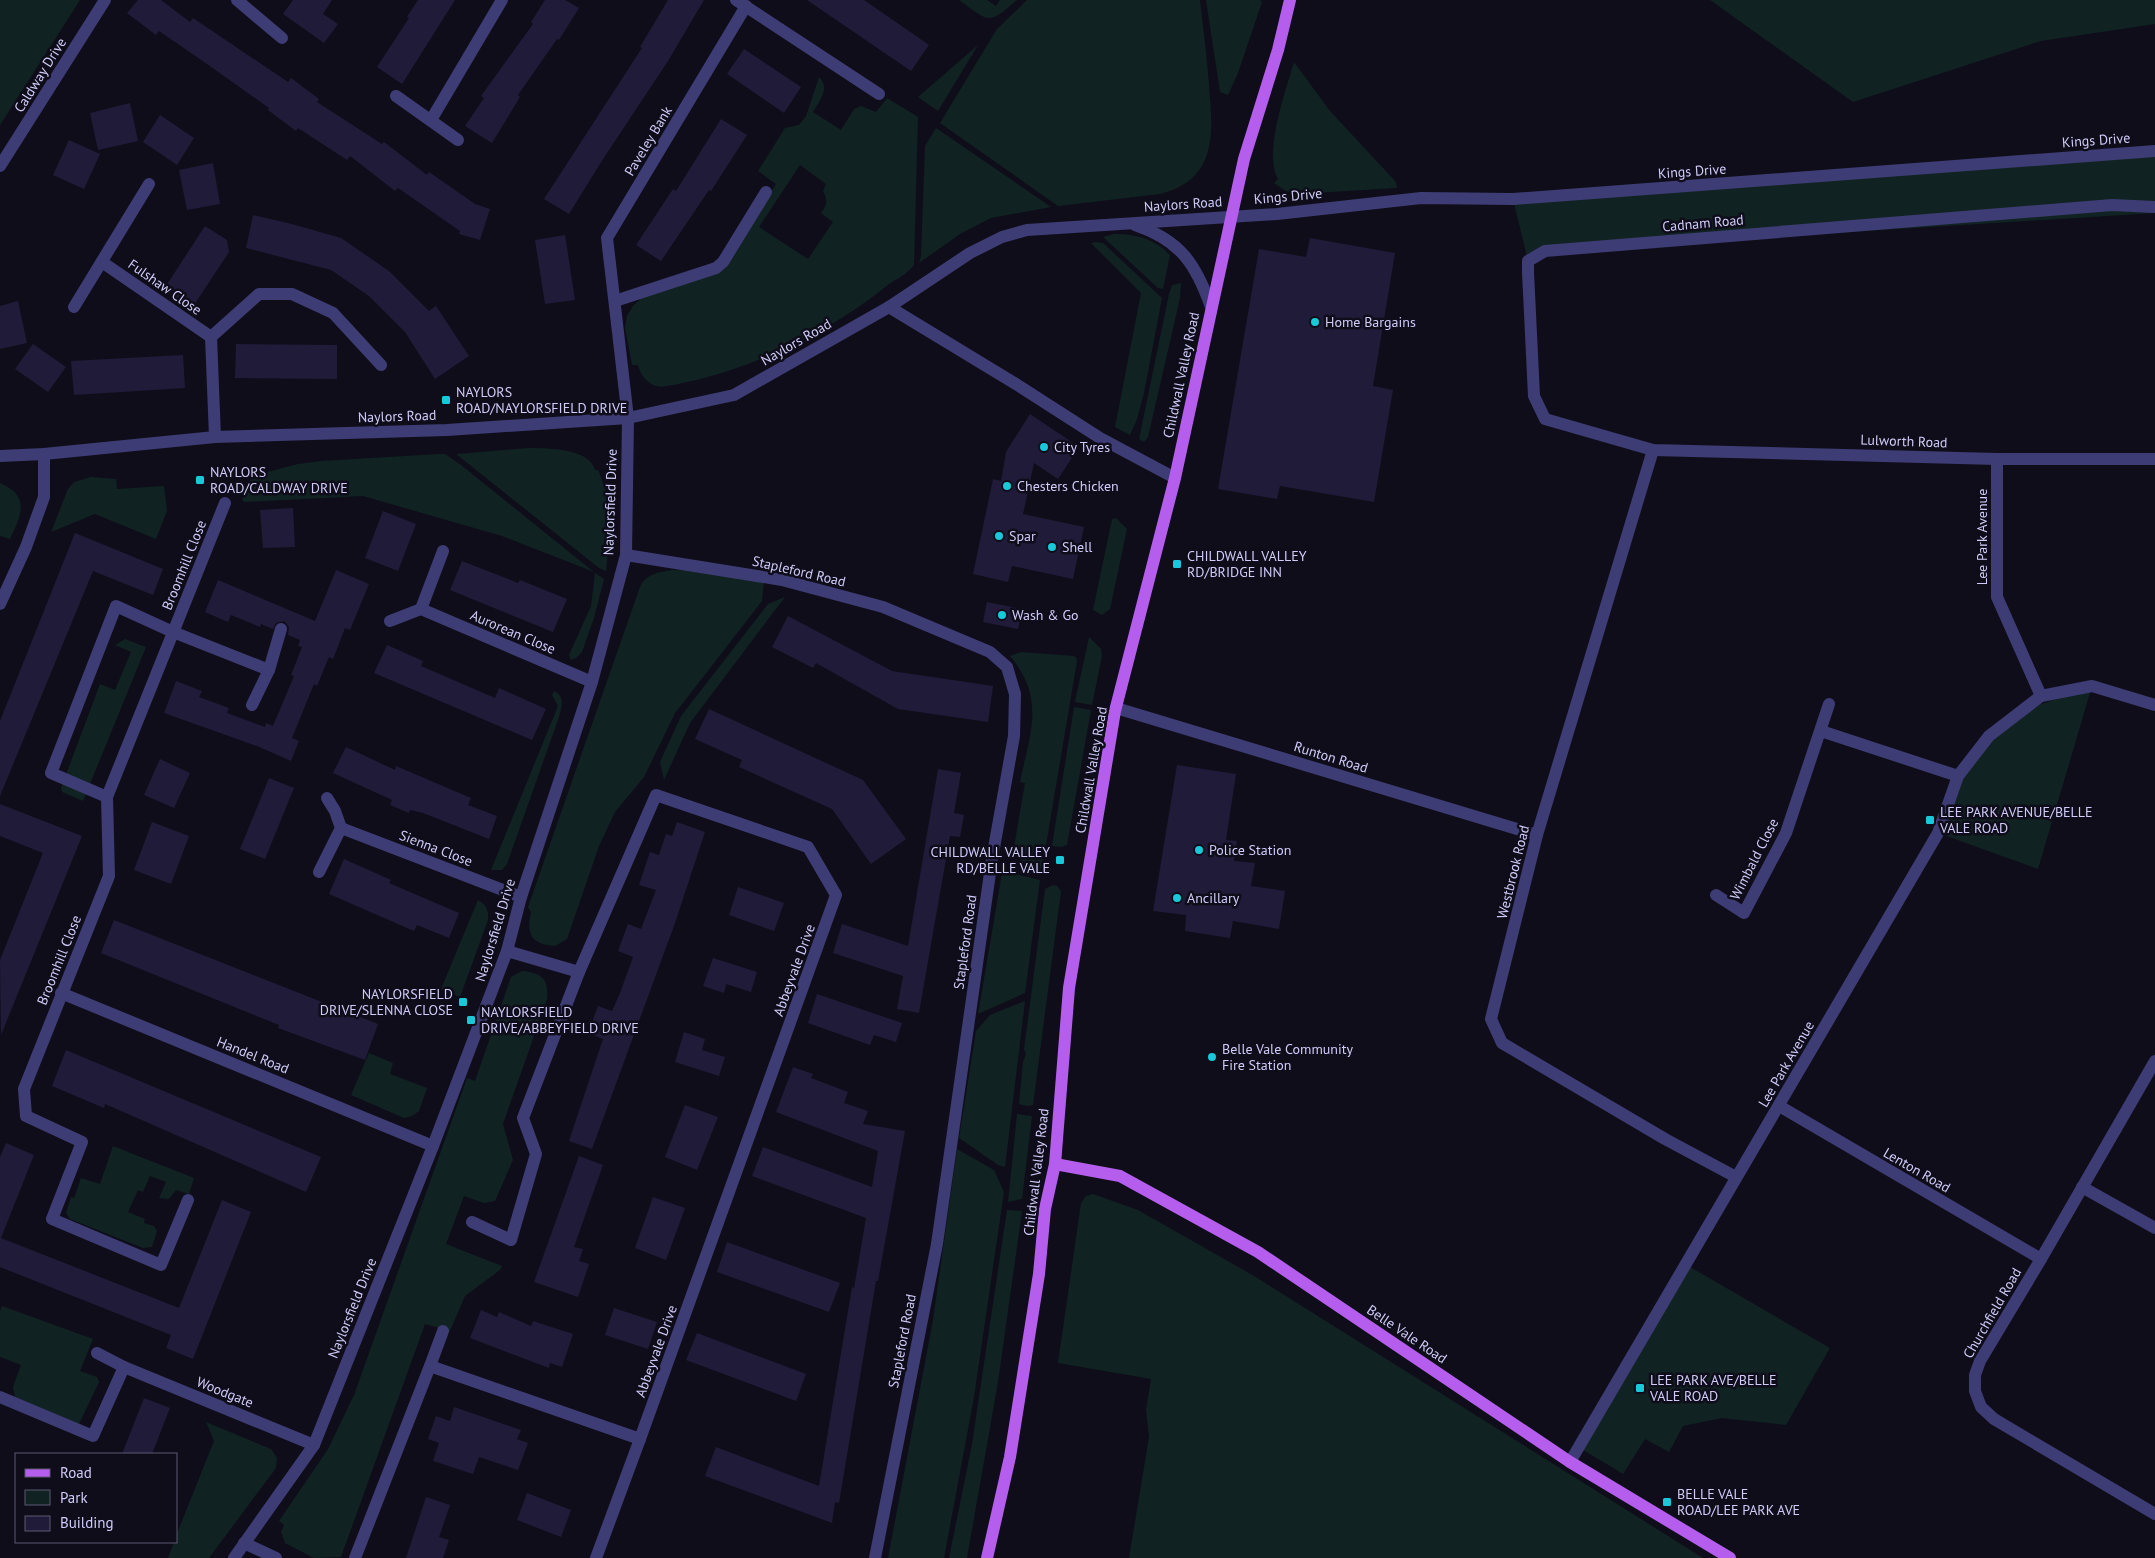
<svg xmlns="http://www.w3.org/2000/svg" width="2155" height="1558" viewBox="0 0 2155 1558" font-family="'PT Sans',sans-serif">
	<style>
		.green { fill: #102322; fill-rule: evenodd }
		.building { fill: #201b39 }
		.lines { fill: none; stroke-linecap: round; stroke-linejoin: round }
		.minor { stroke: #3e3c74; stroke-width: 12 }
		.major { stroke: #b55eee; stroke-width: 12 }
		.poi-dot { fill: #17c9d9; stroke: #0f0d1a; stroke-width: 2 }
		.labels { text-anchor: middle; stroke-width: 5; stroke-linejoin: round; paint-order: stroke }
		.street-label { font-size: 14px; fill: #d0cbf9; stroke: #0f0d1a }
		.poi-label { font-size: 14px; fill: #d0cbf9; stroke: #0f0d1a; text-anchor: start }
	</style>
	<rect width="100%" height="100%" fill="#0f0d1a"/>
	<!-- green -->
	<g class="green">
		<polygon points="0,0 80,0 0,125"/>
		<path d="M959,0H987L996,6L1000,0H1017C987,26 990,22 959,0Z"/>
		<path d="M1027,0H1200C1203,28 1207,56 1209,85C1213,132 1218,180 1160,194L1058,206L940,123L997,29Z"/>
		<polygon points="1206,0 1260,0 1262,2 1238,73 1228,95 1220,92"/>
		<polygon points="1710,0 2155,0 2155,24 2041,41 1853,102"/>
		<polygon points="978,45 938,111 918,97"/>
		<path d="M1294,62L1330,111L1396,182L1397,188L1297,194L1286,191L1274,183L1278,179C1263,153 1286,90 1294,62Z"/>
		<path d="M819,77C831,88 819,101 813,112L841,130L854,109L861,106L876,112L887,98L918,117L914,265C906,276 893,280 884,288C828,333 753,368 683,383C675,384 665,388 657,386C647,384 640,374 638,365H632L625,328L627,316L633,306L643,297L731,254L776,184L758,171L785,128L799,125L806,116ZM800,165L826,184L823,191C828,200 827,205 821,213L833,222L808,259L759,227Z"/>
		<polygon points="936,128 1051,207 991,218 960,234 919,263 921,256 925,146"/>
		<polygon points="2155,154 2155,213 1545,251 1528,261 1513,199"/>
		<path d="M1114,234C1137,234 1154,239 1170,255L1163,289L1158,288L1103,237Z"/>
		<polygon points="1096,242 1103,243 1162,298 1144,393 1137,419 1130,435 1115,427 1141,293 1091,243"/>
		<polygon points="1181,283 1180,298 1148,437 1144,442 1139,439 1169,294 1172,285"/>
		<path d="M528,448C546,448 590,448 595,470H598C613,504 610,535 606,571L599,568L456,454Z"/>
		<polygon points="438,454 445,454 461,465 594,572 502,536 363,496 244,502 242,500 252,476 298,464 322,461"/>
		<polygon points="91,477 116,479 117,489 164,486 167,511 156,539 95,514 51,532 68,489 74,482"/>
		<path d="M0,483C31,496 21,516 10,539L0,536Z"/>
		<polygon points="1116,518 1127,529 1110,609 1102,615 1093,610 1112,519"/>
		<path d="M672,570H744L764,581L762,601L686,699L675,713L644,777L615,812L599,846L567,939L555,946C531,944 526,934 531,912L528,907L640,587C646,574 659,572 672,570Z"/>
		<polygon points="595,573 604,579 594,618 582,652 576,658 571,660 569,655 591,606"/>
		<polygon points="785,597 690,723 664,780 660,762 681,716 768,604"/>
		<polygon points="1089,637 1101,649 1102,656 1092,705 1075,702"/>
		<polygon points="125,639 146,647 83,801 62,792 61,788 100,684 115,690 131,652 115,645"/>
		<path d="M1021,652L1073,656L1076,657L1077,661L1042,869L1022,861L1013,853L1025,783L1020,782C1030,733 1046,699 1010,656Z"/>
		<polygon points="2092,686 2038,869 1938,833 1970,761 2022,711"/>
		<path d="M554,691C565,696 562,707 559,717L507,864L502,870H491L558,706L552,695Z"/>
		<polygon points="1074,707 1091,710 1067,845 1061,847 1052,846"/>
		<polygon points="1007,872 1040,880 1025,993 978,1014 1002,873"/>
		<polygon points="1053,885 1057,886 1061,891 1033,1105 1027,1106 1019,1104 1023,1062 1026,1054 1024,1049 1045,889"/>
		<path d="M478,900C486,904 489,912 488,920L460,997L441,989Z"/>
		<path d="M522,971C542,973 549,979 547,999L503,1124L513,1160L495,1201L484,1203L464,1196L446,1244L502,1266L500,1270L465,1296L450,1331L425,1324L341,1557L314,1558L285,1543L281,1532L284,1525L279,1521L328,1449L354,1395L467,1078L475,1081L511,977Z"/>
		<polygon points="1025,1001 1005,1167 998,1165 959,1138 976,1031 990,1015"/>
		<polygon points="369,1053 393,1063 390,1074 427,1088 419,1111 412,1116 404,1118 351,1095"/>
		<polygon points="1017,1114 1032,1116 1022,1199 1008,1202"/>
		<polygon points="113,1146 194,1178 189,1194 176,1190 169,1199 159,1198 166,1182 150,1176 143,1192 138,1190 128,1212 145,1219 144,1223 154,1226 157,1231 152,1247 143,1248 70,1219 66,1213 71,1197 74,1198 81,1178 100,1184"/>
		<polygon points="957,1149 994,1170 1004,1192 974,1397 944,1558 888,1558 933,1320"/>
		<polygon points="1093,1194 1138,1210 1254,1276 1703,1558 1129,1558 1149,1437 1146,1410 1151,1379 1058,1363 1081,1203 1086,1196"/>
		<polygon points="1007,1210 1022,1211 998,1382 967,1558 949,1558 972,1444"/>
		<polygon points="1685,1264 1830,1348 1786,1425 1722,1418 1683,1426 1669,1452 1645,1439 1623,1474 1580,1448"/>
		<polygon points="2,1306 93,1339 80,1371 97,1377 99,1382 79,1424 15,1397 13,1387 21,1365 0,1357 0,1311"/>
		<polygon points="206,1422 271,1449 277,1458 276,1468 209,1558 168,1558 174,1542 176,1542 176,1536 214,1441"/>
	</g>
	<!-- building -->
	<g class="building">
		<polygon points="138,0 161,0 190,22 193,18 288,82 291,78 319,99 317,102 382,144 384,142 427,175 429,172 475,204 490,209 480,240 459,234 460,231 398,188 395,191 350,156 347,160 298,128 296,131 268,110 269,108 207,64 159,31 156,35 127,13"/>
		<polygon points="293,0 332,0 323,14 338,24 324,43 283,14"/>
		<polygon points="418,0 455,0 402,84 377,67 409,18 407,17"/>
		<polygon points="545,0 565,0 579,8 559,40 557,39 518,95 520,97 492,143 465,126 484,98 481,96 533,24 531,22"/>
		<polygon points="668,0 704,0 668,61 603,159 569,214 544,199 642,48 640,47"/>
		<polygon points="807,0 864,0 929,45 911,71"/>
		<polygon points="744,49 801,87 784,113 727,74"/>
		<polygon points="130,103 138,141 98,150 90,113"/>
		<polygon points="160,115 194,138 177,165 143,142"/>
		<polygon points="721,119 747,135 711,191 709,190 661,261 636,245 673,189 676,191"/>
		<polygon points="69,140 100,154 84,189 53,175"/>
		<polygon points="213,163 220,204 187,210 179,170"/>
		<polygon points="253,215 292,224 341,238 389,271 429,311 436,306 469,356 435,379 405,332 369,296 331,270 246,248"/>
		<polygon points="205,226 227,240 229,252 192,308 164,289"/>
		<polygon points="565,235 575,300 545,304 535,240"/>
		<polygon points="1310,238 1395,253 1373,386 1393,390 1374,502 1280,486 1277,499 1218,489 1259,249 1306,257"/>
		<polygon points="18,301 27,343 0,349 0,306"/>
		<polygon points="33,344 66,367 48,392 15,369"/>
		<polygon points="236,344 337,345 337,379 235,378"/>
		<polygon points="183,355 185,388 74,395 71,361"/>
		<polygon points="1030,414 1079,447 1058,479 1034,463 1023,514 1084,527 1073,579 1012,566 1008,582 973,574 993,479 1001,481 1006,452"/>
		<polygon points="293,508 295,547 263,548 260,510"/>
		<polygon points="383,511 416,524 398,571 365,558"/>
		<polygon points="75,533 163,569 153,595 93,571 0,796 0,721"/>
		<polygon points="462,561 518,583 520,580 567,599 553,632 450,590"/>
		<polygon points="336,570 369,584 350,630 345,628 333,659 329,657 317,686 314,684 292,738 299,741 291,761 257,746 164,713 176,681 202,691 199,697 229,708 227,713 265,727 266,723 273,726 294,676 291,675 302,647 298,646 300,640 288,635 289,627 284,621 276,623 273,629 261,624 260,627 231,615 228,622 205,612 218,580 315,621"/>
		<polygon points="987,602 1022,609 1018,629 983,622"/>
		<polygon points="788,616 892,671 993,686 988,722 898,709 816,663 813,668 772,647"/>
		<polygon points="387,645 423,661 421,666 495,698 499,688 546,709 532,740 374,673"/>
		<polygon points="709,709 863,780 906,839 871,864 832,809 739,767 742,760 695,739"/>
		<polygon points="346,747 395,770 396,766 471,798 468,805 497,816 489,839 423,813 410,810 409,813 390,805 392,800 333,773"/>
		<polygon points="160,759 190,773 174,808 144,795"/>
		<polygon points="1177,765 1236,774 1226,840 1237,841 1234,861 1255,863 1251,886 1285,891 1279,929 1233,921 1230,938 1185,931 1186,915 1153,911"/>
		<polygon points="938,769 961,773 954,813 964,815 960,837 950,836 919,1013 897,1009 903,976 833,953 842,924 908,946"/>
		<polygon points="269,778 294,788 265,859 240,849"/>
		<polygon points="0,804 82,836 1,1035 0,960 43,853 0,836"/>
		<polygon points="152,822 189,836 171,884 134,870"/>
		<polygon points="677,822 705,832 675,923 592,1149 569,1141 603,1039 588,1033 598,1006 612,1011 620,993 633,957 618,951 628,924 641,929 656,890 639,885 650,852 659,855 666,834 672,836"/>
		<polygon points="344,859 391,880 389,883 459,913 449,938 417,925 414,931 329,894"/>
		<polygon points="738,887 784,903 774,931 729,915"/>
		<polygon points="114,920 378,1024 365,1060 278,1028 279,1025 101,953"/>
		<polygon points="713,958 757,972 751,992 726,984 724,993 703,986"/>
		<polygon points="817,994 902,1023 896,1042 874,1035 870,1045 808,1023"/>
		<polygon points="684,1032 705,1039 702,1050 725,1057 719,1076 675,1062"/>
		<polygon points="66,1050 321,1157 306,1192 105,1104 104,1108 52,1086"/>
		<polygon points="793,1067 813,1074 811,1078 848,1092 844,1103 868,1111 863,1124 905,1131 878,1281 876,1281 839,1503 835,1502 832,1523 705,1476 716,1447 819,1486 852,1287 854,1288 866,1218 752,1176 763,1147 872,1187 878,1151 776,1112"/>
		<polygon points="685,1105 718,1117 697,1170 665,1157"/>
		<polygon points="6,1143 34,1155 1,1238 179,1308 222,1200 251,1212 193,1359 166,1348 171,1335 0,1267 0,1157"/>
		<polygon points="579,1156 603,1165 574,1247 583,1249 579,1261 589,1264 578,1297 534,1282"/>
		<polygon points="653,1197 685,1208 666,1260 635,1248"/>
		<polygon points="727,1242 840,1283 829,1312 717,1272"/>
		<polygon points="614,1308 657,1322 648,1349 605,1335"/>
		<polygon points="481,1310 497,1317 499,1312 531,1326 533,1321 573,1334 562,1367 550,1363 549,1368 470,1338"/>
		<polygon points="697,1333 806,1374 796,1401 686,1360"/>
		<polygon points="144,1398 170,1408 152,1454 122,1454"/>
		<polygon points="454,1407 521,1430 517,1439 528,1443 518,1470 479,1457 473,1474 433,1461 439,1443 428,1439 436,1416 450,1421"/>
		<polygon points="527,1493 571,1510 561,1537 517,1520"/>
		<polygon points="426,1497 450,1505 439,1537 449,1540 443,1558 406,1558"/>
	</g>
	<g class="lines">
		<!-- minor -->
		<g class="minor">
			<polyline points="237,0 282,38"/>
			<polyline points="736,0 879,94"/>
			<polyline points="396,96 458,140"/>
			<polyline points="431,120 502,0"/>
			<polyline points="0,166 105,0"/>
			<polyline points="2155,207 2112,205 1545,251 1528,261 1528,272 1534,396 1545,419 1653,450 1997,459 2155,459"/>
			<path d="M1135,225C1180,240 1196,264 1211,307"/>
			<polyline points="102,262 211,337"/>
			<polyline points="615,301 716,268 723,262 766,192"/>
			<polyline points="74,307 149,184"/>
			<polyline points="889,307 1016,384 1100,438 1175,478"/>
			<polyline points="215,437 211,337 259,294 292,294 333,313 381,365"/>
			<polyline points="1653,450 1537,835 1491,1019 1502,1043 1665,1139 1736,1177"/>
			<polyline points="0,456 44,454 215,437 447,430 628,418 734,395 889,307 970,253 1002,237 1027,230 1277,214 1421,198 1513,199 2155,151"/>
			<polyline points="1997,459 1997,597 2041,696"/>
			<polyline points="626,555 782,580 883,607 990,652 1007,667 1015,694 1014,736 992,859 937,1244 875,1558"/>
			<polyline points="0,604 26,547 44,497 44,454"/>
			<polyline points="421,609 592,682"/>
			<polyline points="390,621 421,609 443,551"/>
			<polyline points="252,705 269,670 281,629"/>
			<polyline points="1116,708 1537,835"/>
			<polyline points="1821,731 1958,776"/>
			<polyline points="107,797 51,773 116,606 173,632 269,670"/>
			<polyline points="341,828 521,897"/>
			<polyline points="319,872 341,828 335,811 327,798"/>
			<polyline points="1716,895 1744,913 1786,833 1829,704"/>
			<polyline points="61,993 433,1146"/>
			<polyline points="2155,1061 2041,1259 1980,1361 1975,1375 1975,1391 1981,1407 1994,1419 2155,1514"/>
			<polyline points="1779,1106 2041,1259"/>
			<polyline points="2082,1187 2155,1228"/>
			<polyline points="188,1200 161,1265 52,1219 82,1142 26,1116 24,1089 109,876 107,797 225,503"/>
			<polyline points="472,1222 511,1240 536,1154 523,1118 579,972"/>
			<polyline points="97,1353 124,1367 314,1445"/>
			<polyline points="430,1366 443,1331"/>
			<polyline points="0,1397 93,1436 124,1367"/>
			<polyline points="1570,1462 1938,833 1958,776 1989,736 2041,696 2092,686 2155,705"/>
			<polyline points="244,1543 276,1558"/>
			<polyline points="234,1558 314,1445 433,1146 507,951 521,897 592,682 626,555 628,418 607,238 746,6"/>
			<polyline points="355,1558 430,1366 640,1439 836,895 808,847 656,795 579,972 507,951"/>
			<polyline points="596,1558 640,1439"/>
		</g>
		<!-- major -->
		<g class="major">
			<polyline points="1055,1164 1120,1176 1258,1252 1570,1462 1730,1558"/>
			<polyline points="987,1558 1010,1457 1039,1274 1045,1209 1055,1164 1069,988 1115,711 1175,478 1244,159 1278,50 1290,0"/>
		</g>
	</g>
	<!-- markers -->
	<g class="poi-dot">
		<circle cx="1315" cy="322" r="5"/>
		<rect x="441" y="395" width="10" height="10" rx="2.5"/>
		<circle cx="1044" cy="447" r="5"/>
		<rect x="195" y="475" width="10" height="10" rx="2.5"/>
		<circle cx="1007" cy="486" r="5"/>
		<circle cx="999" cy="536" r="5"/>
		<circle cx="1052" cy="547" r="5"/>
		<rect x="1172" y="559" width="10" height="10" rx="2.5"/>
		<circle cx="1002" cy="615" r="5"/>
		<rect x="1925" y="815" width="10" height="10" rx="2.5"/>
		<circle cx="1199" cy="850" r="5"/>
		<rect x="1055" y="855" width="10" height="10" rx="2.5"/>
		<circle cx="1177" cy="898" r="5"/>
		<rect x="458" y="997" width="10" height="10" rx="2.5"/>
		<rect x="466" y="1015" width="10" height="10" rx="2.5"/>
		<circle cx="1212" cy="1057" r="5"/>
		<rect x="1635" y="1383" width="10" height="10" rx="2.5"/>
		<rect x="1662" y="1497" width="10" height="10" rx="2.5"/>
	</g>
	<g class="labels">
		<!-- street labels -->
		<g class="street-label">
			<text transform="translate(40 75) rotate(-58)" y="5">Caldway Drive</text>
			<text transform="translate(2096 140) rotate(-4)" y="5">Kings Drive</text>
			<text transform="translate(648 141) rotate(-59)" y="5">Paveley Bank</text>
			<text transform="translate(1692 171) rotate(-4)" y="5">Kings Drive</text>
			<text transform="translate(1288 196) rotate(-5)" y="5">Kings Drive</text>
			<text transform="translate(1183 204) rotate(-4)" y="5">Naylors Road</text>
			<text transform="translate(1703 223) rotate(-5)" y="5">Cadnam Road</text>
			<text transform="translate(165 287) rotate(35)" y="5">Fulshaw Close</text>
			<text transform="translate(796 342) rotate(-30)" y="5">Naylors Road</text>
			<text transform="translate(1181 375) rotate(-78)" y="5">Childwall Valley Road</text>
			<text transform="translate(397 416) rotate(-2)" y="5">Naylors Road</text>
			<text transform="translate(1904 441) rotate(2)" y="5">Lulworth Road</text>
			<text transform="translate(610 502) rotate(-88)" y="5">Naylorsfield Drive</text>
			<text transform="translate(1982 537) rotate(-90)" y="5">Lee Park Avenue</text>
			<text transform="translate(184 565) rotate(-68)" y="5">Broomhill Close</text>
			<text transform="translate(799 571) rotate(13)" y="5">Stapleford Road</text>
			<text transform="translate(513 632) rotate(23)" y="5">Aurorean Close</text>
			<text transform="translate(1331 757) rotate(17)" y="5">Runton Road</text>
			<text transform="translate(1091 770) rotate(-80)" y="5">Childwall Valley Road</text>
			<text transform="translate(436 848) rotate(21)" y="5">Sienna Close</text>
			<text transform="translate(1754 859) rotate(-63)" y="5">Wimbald Close</text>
			<text transform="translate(1513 872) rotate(-76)" y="5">Westbrook Road</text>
			<text transform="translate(495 930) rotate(-73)" y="5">Naylorsfield Drive</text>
			<text transform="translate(965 942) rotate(-82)" y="5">Stapleford Road</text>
			<text transform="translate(59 960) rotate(-68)" y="5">Broomhill Close</text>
			<text transform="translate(794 970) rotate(-70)" y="5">Abbeyvale Drive</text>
			<text transform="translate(253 1055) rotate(22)" y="5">Handel Road</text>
			<text transform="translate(1786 1064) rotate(-60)" y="5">Lee Park Avenue</text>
			<text transform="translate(1917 1170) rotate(30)" y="5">Lenton Road</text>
			<text transform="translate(1036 1172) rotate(-83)" y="5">Childwall Valley Road</text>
			<text transform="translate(352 1308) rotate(-68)" y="5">Naylorsfield Drive</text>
			<text transform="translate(1992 1313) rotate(-60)" y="5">Churchfield Road</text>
			<text transform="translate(1407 1334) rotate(34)" y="5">Belle Vale Road</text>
			<text transform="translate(902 1341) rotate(-79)" y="5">Stapleford Road</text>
			<text transform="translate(656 1351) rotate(-70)" y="5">Abbeyvale Drive</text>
			<text transform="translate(225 1392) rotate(22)" y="5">Woodgate</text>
		</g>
		<!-- poi labels -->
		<g class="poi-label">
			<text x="1325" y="327">Home Bargains</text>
			<text x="456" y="397">NAYLORS<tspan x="456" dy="16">ROAD/NAYLORSFIELD DRIVE</tspan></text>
			<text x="1054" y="452">City Tyres</text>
			<text x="210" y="477">NAYLORS<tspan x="210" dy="16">ROAD/CALDWAY DRIVE</tspan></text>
			<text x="1017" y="491">Chesters Chicken</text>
			<text x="1009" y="541">Spar</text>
			<text x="1062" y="552">Shell</text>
			<text x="1187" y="561">CHILDWALL VALLEY<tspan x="1187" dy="16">RD/BRIDGE INN</tspan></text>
			<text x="1012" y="620">Wash &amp; Go</text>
			<text x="1940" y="817">LEE PARK AVENUE/BELLE<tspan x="1940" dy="16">VALE ROAD</tspan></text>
			<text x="1209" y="855">Police Station</text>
			<text x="1050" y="857" text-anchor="end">CHILDWALL VALLEY<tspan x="1050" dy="16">RD/BELLE VALE</tspan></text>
			<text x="1187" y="903">Ancillary</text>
			<text x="453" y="999" text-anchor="end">NAYLORSFIELD<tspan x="453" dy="16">DRIVE/SLENNA CLOSE</tspan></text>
			<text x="481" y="1017">NAYLORSFIELD<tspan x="481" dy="16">DRIVE/ABBEYFIELD DRIVE</tspan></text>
			<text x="1222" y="1054">Belle Vale Community<tspan x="1222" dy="16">Fire Station</tspan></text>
			<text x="1650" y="1385">LEE PARK AVE/BELLE<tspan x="1650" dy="16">VALE ROAD</tspan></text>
			<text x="1677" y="1499">BELLE VALE<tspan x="1677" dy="16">ROAD/LEE PARK AVE</tspan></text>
		</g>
	</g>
	<!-- legend -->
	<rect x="15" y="1453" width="162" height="90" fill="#0f0d1a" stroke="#5c5973"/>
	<rect x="25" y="1469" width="25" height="8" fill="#b55eee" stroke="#5c5973"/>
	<text x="60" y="1478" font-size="15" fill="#d0cbf9">Road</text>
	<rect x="25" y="1490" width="25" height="15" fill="#102322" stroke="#5c5973"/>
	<text x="60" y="1503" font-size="15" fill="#d0cbf9">Park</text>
	<rect x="25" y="1516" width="25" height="15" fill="#201b39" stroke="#5c5973"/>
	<text x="60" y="1528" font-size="15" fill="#d0cbf9">Building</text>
</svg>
